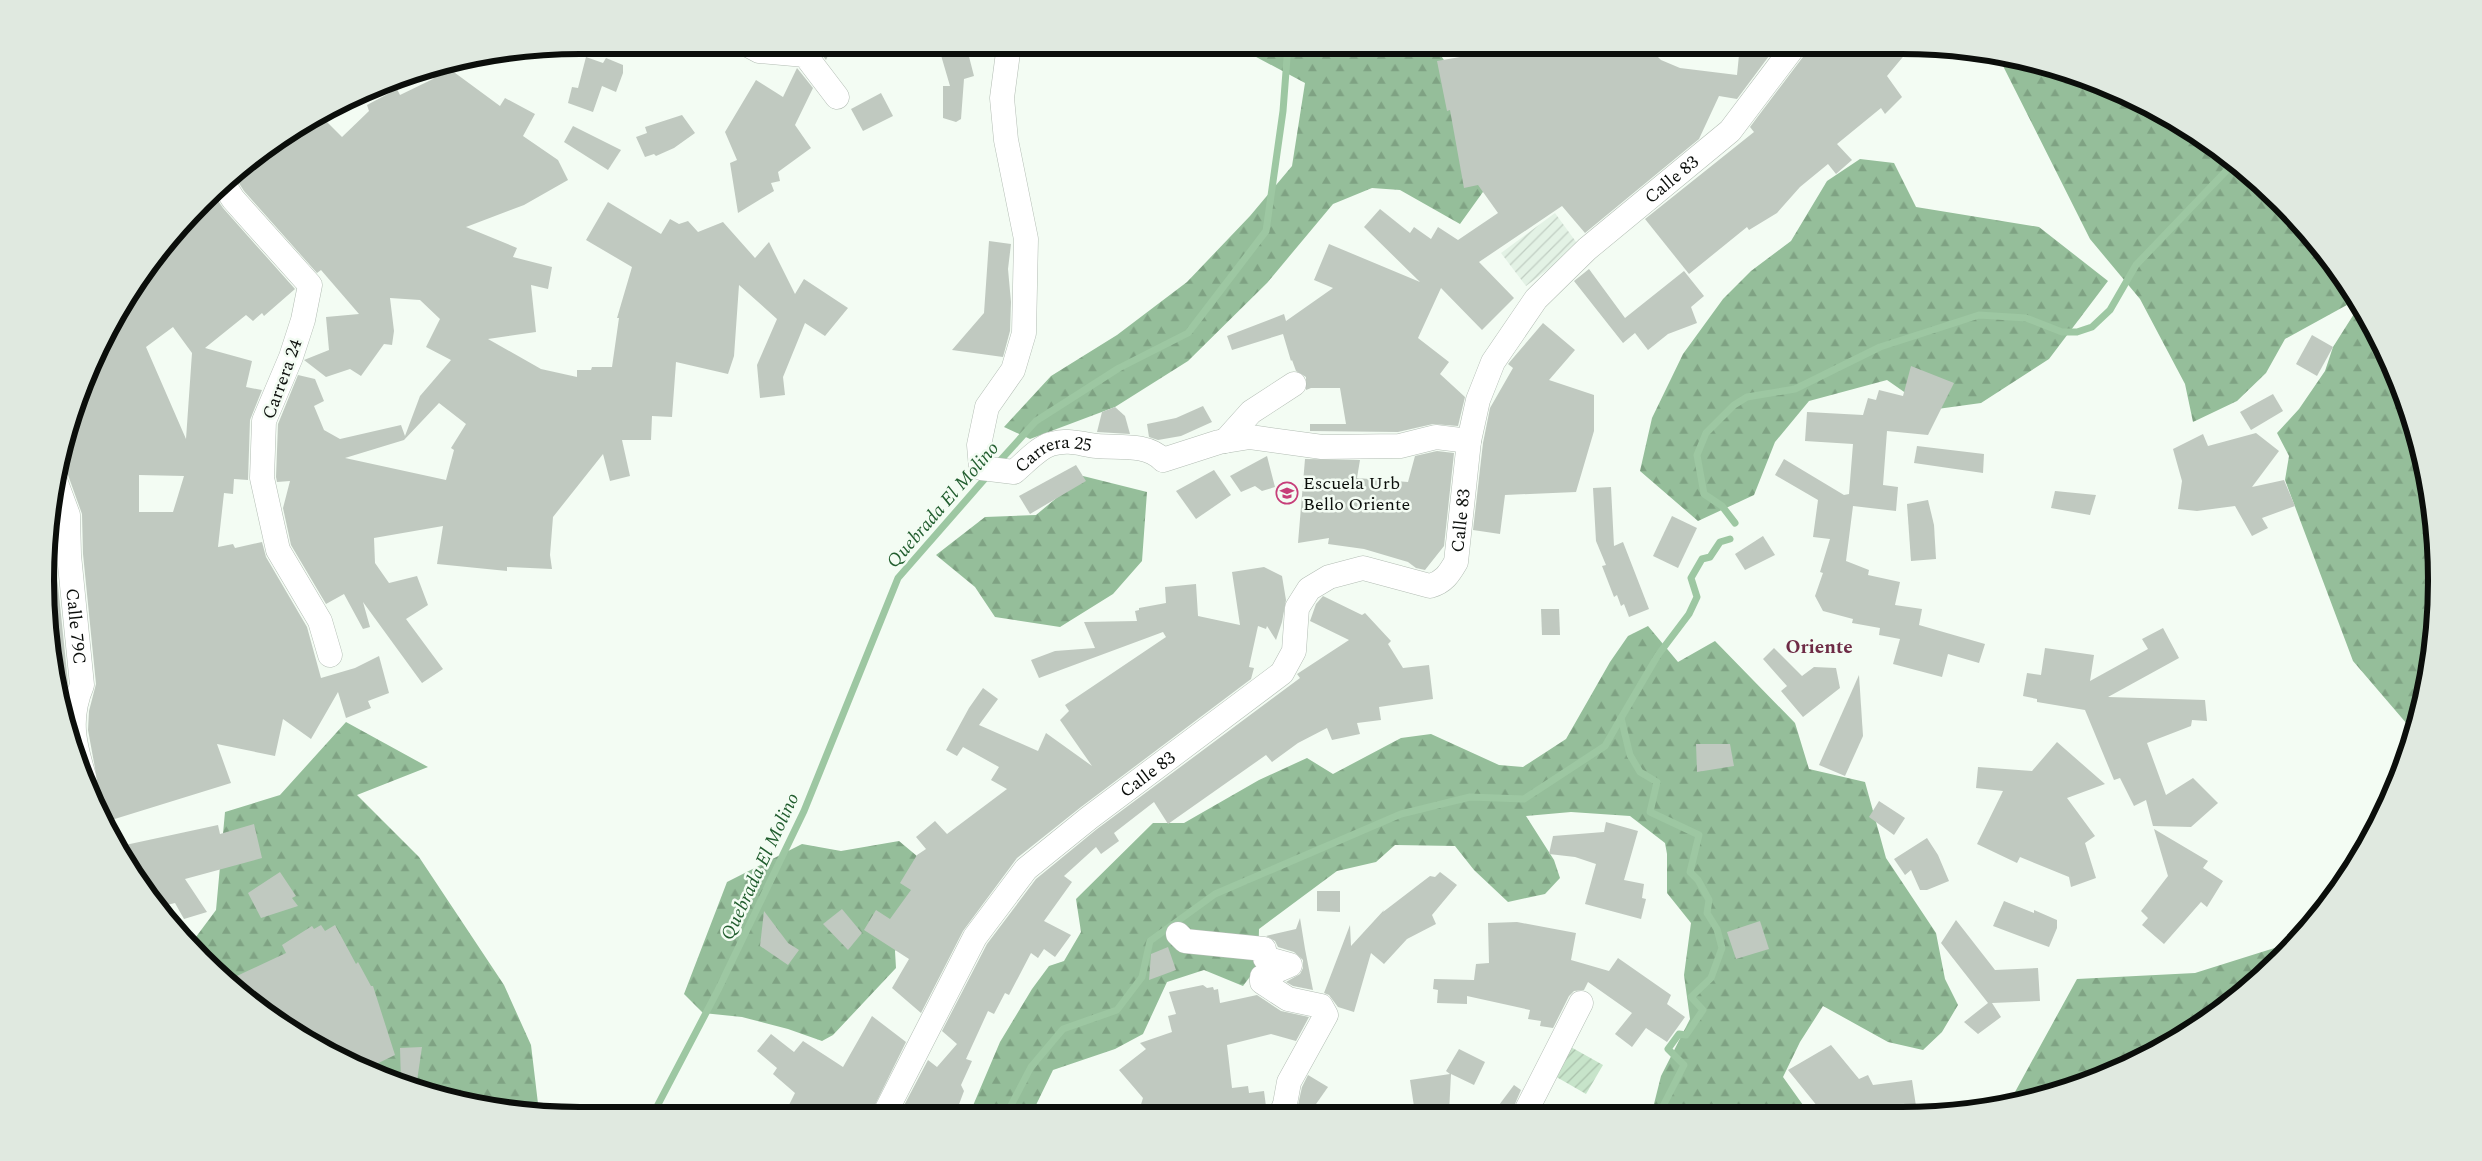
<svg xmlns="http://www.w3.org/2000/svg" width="2482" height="1161" viewBox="0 0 2482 1161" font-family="Spectral,serif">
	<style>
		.industrial { fill: url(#industrial-furrows) }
		.forest { fill: url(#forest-firs) }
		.garden { fill: url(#garden-furrows) }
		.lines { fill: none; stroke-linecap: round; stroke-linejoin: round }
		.stream { stroke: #9dc7a2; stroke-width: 7 }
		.building { fill: #c0c9c0; fill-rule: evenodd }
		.minor-casing { stroke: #b3bdb4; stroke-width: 25 }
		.minor { stroke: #fff; stroke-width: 24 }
		.labels { text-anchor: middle; stroke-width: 5; stroke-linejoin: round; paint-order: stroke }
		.street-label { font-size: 18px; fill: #0b0e0b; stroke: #f3fcf3 }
		.poi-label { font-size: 18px; fill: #0b0e0b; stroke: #f3fcf3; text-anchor: start }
		.water-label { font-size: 19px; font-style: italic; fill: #215d2e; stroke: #f3fcf3 }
		.neighbourhood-label { font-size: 19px; font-weight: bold; fill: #6e2b46; stroke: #f3fcf3 }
		.rim { fill: none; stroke: #0b0e0b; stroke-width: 6 }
	</style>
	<defs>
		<pattern id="industrial-furrows" width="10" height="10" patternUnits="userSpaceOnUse" patternTransform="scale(1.25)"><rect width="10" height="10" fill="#e3f2e5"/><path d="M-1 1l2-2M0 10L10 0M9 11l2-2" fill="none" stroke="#c1cec3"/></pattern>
		<pattern id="forest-firs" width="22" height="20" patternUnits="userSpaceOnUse" patternTransform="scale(1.25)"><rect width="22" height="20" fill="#95be9a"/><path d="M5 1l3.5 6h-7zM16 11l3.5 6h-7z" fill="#7fa283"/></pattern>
		<pattern id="garden-furrows" width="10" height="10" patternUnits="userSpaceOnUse" patternTransform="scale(1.25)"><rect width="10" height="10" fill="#c7e4ca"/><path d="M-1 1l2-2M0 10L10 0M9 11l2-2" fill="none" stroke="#aac2ac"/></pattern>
	</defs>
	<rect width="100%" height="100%" fill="#f3fcf3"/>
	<!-- industrial -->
	<polygon class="industrial" points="1555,213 1579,246 1526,286 1501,253"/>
	<!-- forest -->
	<g class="forest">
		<polygon points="1228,45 1434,45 1508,157 1460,224 1400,190 1372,188 1333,204 1267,283 1188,361 1115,407 1030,439 1004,427 1051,376 1117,335 1187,282 1250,216 1292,166 1305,83 1245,51"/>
		<polygon points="1997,54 2106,86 2199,135 2280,202 2347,283 2356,300 2285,339 2266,373 2237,401 2193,422 2185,384 2140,299 2090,239"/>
		<polygon points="1860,159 1894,163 1916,207 2039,227 2108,281 2049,359 1981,403 1930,410 1887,380 1809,401 1775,442 1754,495 1698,521 1640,471 1652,418 1683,354 1723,299 1751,271 1791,241 1827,181"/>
		<polygon points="2359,306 2396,375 2427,476 2437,580 2427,685 2413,731 2353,661 2285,480 2289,456 2277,433 2299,409 2325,371 2333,347"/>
		<polygon points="1083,476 1147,492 1142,561 1113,594 1060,627 995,617 975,587 936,555 985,517 1036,515"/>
		<polygon points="1648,626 1678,662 1715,641 1795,723 1809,769 1865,782 1886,858 1936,933 1945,979 1958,1005 1942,1032 1923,1050 1888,1042 1823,1006 1800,1042 1783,1077 1808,1112 1652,1112 1661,1076 1690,1019 1684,975 1691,923 1667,893 1667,854 1665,843 1630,816 1571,812 1526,816 1554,860 1560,878 1545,894 1508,902 1474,870 1455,846 1395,845 1376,862 1337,871 1259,929 1258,966 1243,986 1204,970 1167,982 1143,1034 1115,1049 1053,1070 1036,1105 1023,1115 969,1115 1000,1042 1032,989 1049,966 1064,961 1081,932 1076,899 1153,823 1184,823 1259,780 1307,758 1333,774 1401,738 1431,734 1499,765 1523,767 1566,739 1610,662 1628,636"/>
		<polygon points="346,722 428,767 357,795 419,857 504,985 531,1045 539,1112 476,1106 376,1075 312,1044 228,983 190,945 216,910 225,812 280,795"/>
		<polygon points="899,841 942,877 895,951 896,968 833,1035 822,1041 788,1029 742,1017 703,1013 684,994 727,882 802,844 841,851"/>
		<polygon points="2290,943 2228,1005 2107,1075 2024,1097 2015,1092 2077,979 2195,973"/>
	</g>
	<!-- garden -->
	<polygon class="garden" points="1569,1046 1603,1065 1586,1094 1553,1075"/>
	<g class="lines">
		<!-- stream -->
		<g class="stream">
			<polyline points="997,464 1036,421 1119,368 1188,333 1266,231 1283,111 1288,45"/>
			<polyline points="1735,523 1722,506 1704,494 1697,455 1706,433 1734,405 1747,397 1795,389 1880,347 1979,315 2026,318 2062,332 2077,332 2092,327 2110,310 2136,265 2227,170 2232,162"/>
			<polyline points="1660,1112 1684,1065 1668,1049 1679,1034 1686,1035 1703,1010 1691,997 1711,978 1722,948 1717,929 1707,913 1709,900 1698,880 1690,872 1699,835 1650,812 1657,782 1640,772 1630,755 1621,718 1658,655 1689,614 1697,597 1691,578 1702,559 1710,557 1720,542 1730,539"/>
			<polyline points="1006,1115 1031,1067 1063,1029 1117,1010 1142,977 1150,941 1215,894 1401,814 1470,797 1524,799 1605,746 1621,718"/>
			<polyline points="652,1116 718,990 804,811 898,578 989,474"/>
		</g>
	</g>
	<!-- building -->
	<g class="building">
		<polygon points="814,45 833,45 826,60 816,47"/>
		<polygon points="938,45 966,45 974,76 964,79 961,119 956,122 943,118 943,86 950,86"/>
		<polygon points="1456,45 1646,45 1661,60 1680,68 1737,75 1740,45 1773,45 1772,52 1737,99 1719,96 1699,139 1585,233 1562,206 1479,262 1514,298 1482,330 1441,288 1418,338 1449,362 1440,374 1465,397 1458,426 1433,424 1398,432 1310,431 1310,424 1346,424 1340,388 1311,388 1306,390 1306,377 1296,371 1292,360 1291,361 1283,334 1232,350 1227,336 1284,314 1286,321 1333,288 1314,280 1329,244 1420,282 1364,227 1380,209 1410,233 1414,227 1431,239 1438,227 1458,240 1498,213 1478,185 1464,188 1450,110 1447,111 1437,61 1460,57"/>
		<polygon points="1812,45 1912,46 1887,76 1902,97 1885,114 1881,108 1837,144 1852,160 1836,174 1828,164 1800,187 1777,213 1749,230 1747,227 1689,274 1645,219 1754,132 1750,127"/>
		<polygon points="586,57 603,63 606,58 623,65 623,73 616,92 602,86 593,112 568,103 572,87 578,88"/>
		<path d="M447,67L500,106L505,98L535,114L523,136L558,160L568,180L524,205L466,227L517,248L513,257L552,267L548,289L531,285L536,332L488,339L541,369L577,377V370H591L592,367H612L619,318H617L632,267L586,240L608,202L661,234L670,219L679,224L688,221L698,232L723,222L755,258L769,242L795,294L804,279L848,308L825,336L805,323L783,377L785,395L760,398L757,365L777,319L739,285L734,356L728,374L676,362L672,417L652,416L651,440H622L630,476L610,481L603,454L553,517L550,555L552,569L507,567V571L437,564L443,526L374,538L375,563L389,583L417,576L428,605L406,619L443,669L422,683L363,602L370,627L363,629L344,594L326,604L291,545L283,508L290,481L277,482L276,477L278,424L298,375L315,379L324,401L314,406L324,430L340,439L401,425L405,436L420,396L451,360L426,347L440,319L420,300L390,298L394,331L392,345L384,344L361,376L350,369L326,377L304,360L329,350L326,317L359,314L321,270L317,273L244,191L233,174L302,124L304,127L315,116L319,114L342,137L369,111L367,105L397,89L400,95L433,79L436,73L441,76ZM439,403L466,424L451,448L454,450L446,480L345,458L404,440Z"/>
		<polygon points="797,68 813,88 795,125 811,148 778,172 780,181 771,183 774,191 738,213 730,163 737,160 725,132 756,80 783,97"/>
		<polygon points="881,93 893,116 863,131 851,109"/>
		<polygon points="682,115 695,133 674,148 656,156 654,154 645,157 636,137 647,133 645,127"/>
		<polygon points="573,126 621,150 608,170 564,142"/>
		<path d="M213,193L223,208L295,289L264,316L262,313L253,321L246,315L205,348L252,361L246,387L262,390L250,420L248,480L234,479L233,494L224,493L218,547L233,544L235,548L262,542L266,557L307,627L321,678L355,668L379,656L389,693L368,701L371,708L346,718L338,692L311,739L283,719L275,756L217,744L231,783L105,822L90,788L97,779L88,730L89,711L96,684L83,554L82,514L68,475L58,467L86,376L113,320L133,302L127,298L178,228ZM173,327L192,353L186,439L146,347ZM139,475L184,476L173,512H139Z"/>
		<polygon points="989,241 1011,244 1008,269 1011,302 1010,331 1003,357 952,350 984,313"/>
		<polygon points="1589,269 1625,318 1684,271 1704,296 1691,307 1697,323 1668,334 1648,350 1635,333 1623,343 1574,281"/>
		<polygon points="1543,323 1575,350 1549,380 1594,395 1594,431 1576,492 1505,495 1500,534 1473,530 1483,443 1490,408 1513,368 1508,364"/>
		<polygon points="2312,335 2333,347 2317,376 2296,364"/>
		<polygon points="1911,366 1954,383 1928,435 1887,431 1883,485 1898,487 1896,511 1853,506 1846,561 1869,570 1868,575 1900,582 1895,605 1922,609 1919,625 1985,644 1979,663 1948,654 1942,677 1893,664 1900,639 1879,635 1880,628 1852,623 1853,619 1823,611 1815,596 1823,573 1820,572 1830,539 1813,537 1818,500 1775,475 1784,459 1844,495 1849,494 1853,444 1805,441 1807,412 1863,415 1868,398 1876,400 1879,390 1903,396"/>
		<polygon points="2273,394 2283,411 2251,430 2240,412"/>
		<polygon points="1203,406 1212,422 1181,436 1158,440 1149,437 1147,424 1176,418"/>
		<polygon points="1115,407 1125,416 1130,434 1097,432 1102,412"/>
		<polygon points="2256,433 2279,451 2252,487 2284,480 2295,506 2262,518 2268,528 2252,536 2235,506 2197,511 2178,509 2182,481 2173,449 2203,434 2208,446"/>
		<polygon points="1917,446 1984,454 1983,473 1914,463"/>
		<polygon points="1437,451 1454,453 1444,546 1425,570 1416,568 1408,562 1364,549 1328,544 1329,538 1298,543 1305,459 1360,460 1357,478 1408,482 1415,456"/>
		<polygon points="1267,456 1275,487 1262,491 1255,486 1241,492 1230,476"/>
		<polygon points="1076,465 1086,481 1030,514 1019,496"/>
		<polygon points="1214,470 1231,495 1196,519 1176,491"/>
		<polygon points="1611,487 1614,546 1623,542 1649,609 1629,617 1624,604 1621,606 1617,595 1614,597 1602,566 1606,565 1596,541 1593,488"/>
		<polygon points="2055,491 2096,495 2090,515 2051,508"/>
		<polygon points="1928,500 1934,525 1936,559 1911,561 1907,504"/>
		<polygon points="52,511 54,518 55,556 68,683 61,707 55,685 45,580"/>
		<polygon points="1672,516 1697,528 1678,568 1653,556"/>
		<polygon points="1763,536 1775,555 1745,570 1735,554"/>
		<polygon points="1264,567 1282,576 1286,600 1282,622 1276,640 1267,626 1266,629 1258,626 1249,667 1254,668 1251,679 1081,807 1017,858 963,931 921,1013 892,988 909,959 864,930 876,910 890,919 911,890 900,883 917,855 926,849 916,837 935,821 947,834 1007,789 991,780 999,767 963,747 957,756 946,750 969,708 983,688 998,699 979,725 1038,751 1046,733 1092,766 1060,720 1069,711 1065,705 1166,637 1163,632 1039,678 1031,660 1055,651 1095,648 1084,622 1137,621 1135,611 1139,610 1139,608 1166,603 1165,587 1196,584 1198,616 1240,625 1232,572"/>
		<polygon points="1323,596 1362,615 1365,613 1391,641 1388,644 1403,668 1429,665 1433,699 1379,707 1381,720 1357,723 1360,734 1332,740 1327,728 1298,743 1272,762 1266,755 1168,824 1154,802 1114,833 1119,841 1101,854 1096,847 1064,876 1072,882 1044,921 1071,935 1055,957 1044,949 1038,958 1031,953 1009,995 1005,993 994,1014 988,1011 966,1059 972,1061 961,1085 964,1091 955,1115 899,1115 928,1060 937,1067 957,1044 942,1031 987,944 1036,879 1097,829 1300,678 1297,674 1349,640 1310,621 1316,604"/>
		<polygon points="1541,609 1559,609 1560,635 1542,635"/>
		<polygon points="2163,628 2179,658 2108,697 2205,700 2207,721 2192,720 2191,726 2147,743 2166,795 2193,778 2218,803 2191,827 2153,826 2146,800 2134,806 2120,778 2114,780 2085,710 2037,702 2037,699 2023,696 2027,673 2041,675 2045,648 2094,655 2090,681 2148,649 2142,639"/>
		<polygon points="1774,648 1802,676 1814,667 1836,668 1840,688 1803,717 1781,691 1787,686 1763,659"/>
		<polygon points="1859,675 1863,736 1845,776 1819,765"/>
		<polygon points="2057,742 2105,784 2067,798 2095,836 2085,843 2096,878 2071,887 2069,877 2020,857 2017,863 1977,844 2003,791 1976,788 1978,767 2032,771"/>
		<polygon points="1696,744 1730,744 1734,766 1697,772"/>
		<polygon points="1879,801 1905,818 1894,835 1869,817"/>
		<polygon points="1606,822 1638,831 1624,880 1644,884 1642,898 1646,899 1641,919 1585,904 1596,864 1575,857 1549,854 1553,836 1604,832"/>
		<polygon points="254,824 262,858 185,879 207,912 184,919 175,903 159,907 116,847 218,825 220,834"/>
		<polygon points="2154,829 2208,861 2203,868 2223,881 2207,907 2201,902 2164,944 2142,925 2148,918 2141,911 2168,876"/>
		<polygon points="1927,838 1938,855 1949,881 1927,890 1920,890 1911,870 1905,875 1894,859"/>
		<polygon points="280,872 296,896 292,898 298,906 261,918 248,893"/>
		<polygon points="1440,872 1457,885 1432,915 1436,924 1407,939 1384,964 1371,953 1354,1012 1338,1007 1329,995 1324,993 1350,925 1351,946 1384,910 1383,912 1430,876 1435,877"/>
		<polygon points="1317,891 1340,891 1340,912 1317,911"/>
		<polygon points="2004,901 2034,913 2034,910 2057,920 2057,928 2049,947 1993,926"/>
		<polygon points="842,909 862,933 848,950 823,924"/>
		<polygon points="764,911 788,943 799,950 788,965 760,946"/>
		<polygon points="1300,918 1305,949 1313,990 1293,986 1286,982 1300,974 1303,968 1303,960 1294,952 1278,947 1275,941 1266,936 1296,929"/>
		<polygon points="1956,920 1995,970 2038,968 2040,1001 1992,1003 2001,1017 1978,1034 1964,1022 1988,1003 1941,943"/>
		<polygon points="1760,921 1769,949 1736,959 1727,932"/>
		<polygon points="1517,922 1576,933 1571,960 1609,971 1618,958 1671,995 1667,1004 1685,1017 1667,1042 1646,1028 1632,1047 1615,1034 1632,1013 1588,982 1584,990 1574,991 1569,996 1553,1028 1540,1026 1541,1021 1528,1019 1530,1010 1467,996 1467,1004 1437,1003 1438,990 1433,989 1434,979 1474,980 1476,964 1489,963 1488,923"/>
		<polygon points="321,925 325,931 335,925 356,964 358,962 371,986 373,986 395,1055 364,1070 312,1044 226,981 286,953 282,945 312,926 314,929"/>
		<polygon points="1168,947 1176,970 1149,980 1151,954"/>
		<polygon points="1203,985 1207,988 1213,987 1214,990 1218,989 1220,1003 1257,995 1281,1011 1309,1017 1296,1041 1271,1034 1227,1045 1232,1088 1248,1086 1249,1093 1264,1091 1267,1114 1138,1114 1143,1098 1119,1070 1146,1049 1140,1043 1172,1032 1168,1016 1176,1014 1169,992"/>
		<polygon points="872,1016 906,1042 870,1115 784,1115 795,1093 773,1074 777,1068 757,1051 771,1034 794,1052 803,1041 843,1067"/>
		<polygon points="1831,1045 1859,1079 1868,1075 1873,1085 1912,1080 1916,1106 1896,1107 1898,1112 1822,1112 1788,1070"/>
		<polygon points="422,1047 416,1088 401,1083 400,1048"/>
		<polygon points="1459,1049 1485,1062 1474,1085 1451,1074 1449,1113 1415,1113 1410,1080 1450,1074 1446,1071"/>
		<polygon points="1308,1075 1328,1087 1309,1114 1296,1114 1302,1087"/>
		<polygon points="1514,1085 1521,1090 1511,1113 1493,1113"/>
	</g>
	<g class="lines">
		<!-- minor casing -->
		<g class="minor-casing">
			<g id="minor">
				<polyline points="748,45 759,51 805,55 837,97"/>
				<path id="s1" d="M1009,45L1002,98L1006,140L1026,239L1024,333L1013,370L987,407L979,445L981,468L1014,472C1025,463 1038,448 1051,444C1070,439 1079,444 1097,446C1119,448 1146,443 1163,460L1219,442L1250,437L1322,447L1400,446L1436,437L1469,441"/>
				<polyline points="223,183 233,199 310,285 303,320 291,357 264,421 262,478 278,550 320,621 330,655"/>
				<polyline points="1225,441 1251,412 1294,384"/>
				<path id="s2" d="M55,480L68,515L69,555L82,685C68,718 74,744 84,776"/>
				<polyline points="1178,934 1185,941 1264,949 1265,958 1290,965 1262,977 1262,982 1288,999 1321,1006 1326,1015 1289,1082 1285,1104 1281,1114"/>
				<polyline points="1525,1113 1581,1003"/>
				<path id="s3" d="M884,1115L975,937L1026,869L1089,818L1282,673L1294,651L1297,608L1309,589L1329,577L1363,568L1430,586C1444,582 1449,574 1456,562L1469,441L1478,400L1493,362L1536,299L1587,249L1730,131L1795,45"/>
			</g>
		</g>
		<!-- minor -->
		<use href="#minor" class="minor"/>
	</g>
	<!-- icons -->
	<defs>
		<g id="school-ring" transform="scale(1.125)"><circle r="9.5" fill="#f3fcf3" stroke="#c63e79" stroke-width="1.5"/><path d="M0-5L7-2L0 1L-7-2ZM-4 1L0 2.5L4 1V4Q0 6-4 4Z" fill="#c63e79"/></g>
	</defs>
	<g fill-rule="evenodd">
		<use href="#school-ring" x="1287" y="493"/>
	</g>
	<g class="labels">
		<!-- street labels -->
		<g class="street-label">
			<text dy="6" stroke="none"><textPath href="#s3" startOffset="1324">Calle 83</textPath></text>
			<text transform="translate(282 379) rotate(-70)" y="6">Carrera 24</text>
			<text dy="6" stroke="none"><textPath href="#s1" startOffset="516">Carrera 25</textPath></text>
			<text dy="6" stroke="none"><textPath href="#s3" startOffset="904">Calle 83</textPath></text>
			<text dy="6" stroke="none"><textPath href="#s2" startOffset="149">Calle 79C</textPath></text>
			<text dy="6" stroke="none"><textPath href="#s3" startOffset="439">Calle 83</textPath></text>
		</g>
		<!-- poi labels -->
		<g class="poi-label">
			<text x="1303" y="489">Escuela Urb<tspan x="1303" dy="21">Bello Oriente</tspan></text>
		</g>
		<!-- water labels -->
		<g class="water-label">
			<text transform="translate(942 504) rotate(-49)" y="7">Quebrada El Molino</text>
			<text transform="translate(759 866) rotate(-65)" y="7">Quebrada El Molino</text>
		</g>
		<!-- neighbourhood labels -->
		<g class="neighbourhood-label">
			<text x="1819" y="653">Oriente</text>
		</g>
	</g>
	<!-- crop -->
	<path d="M0 0H2482V1161H0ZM580 54H1902A526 526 0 0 1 2428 580V581A526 526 0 0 1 1902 1107H580A526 526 0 0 1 54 581V580A526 526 0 0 1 580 54Z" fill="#e0e9e0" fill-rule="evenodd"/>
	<path class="rim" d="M580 54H1902A526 526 0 0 1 2428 580V581A526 526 0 0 1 1902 1107H580A526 526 0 0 1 54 581V580A526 526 0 0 1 580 54Z"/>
</svg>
